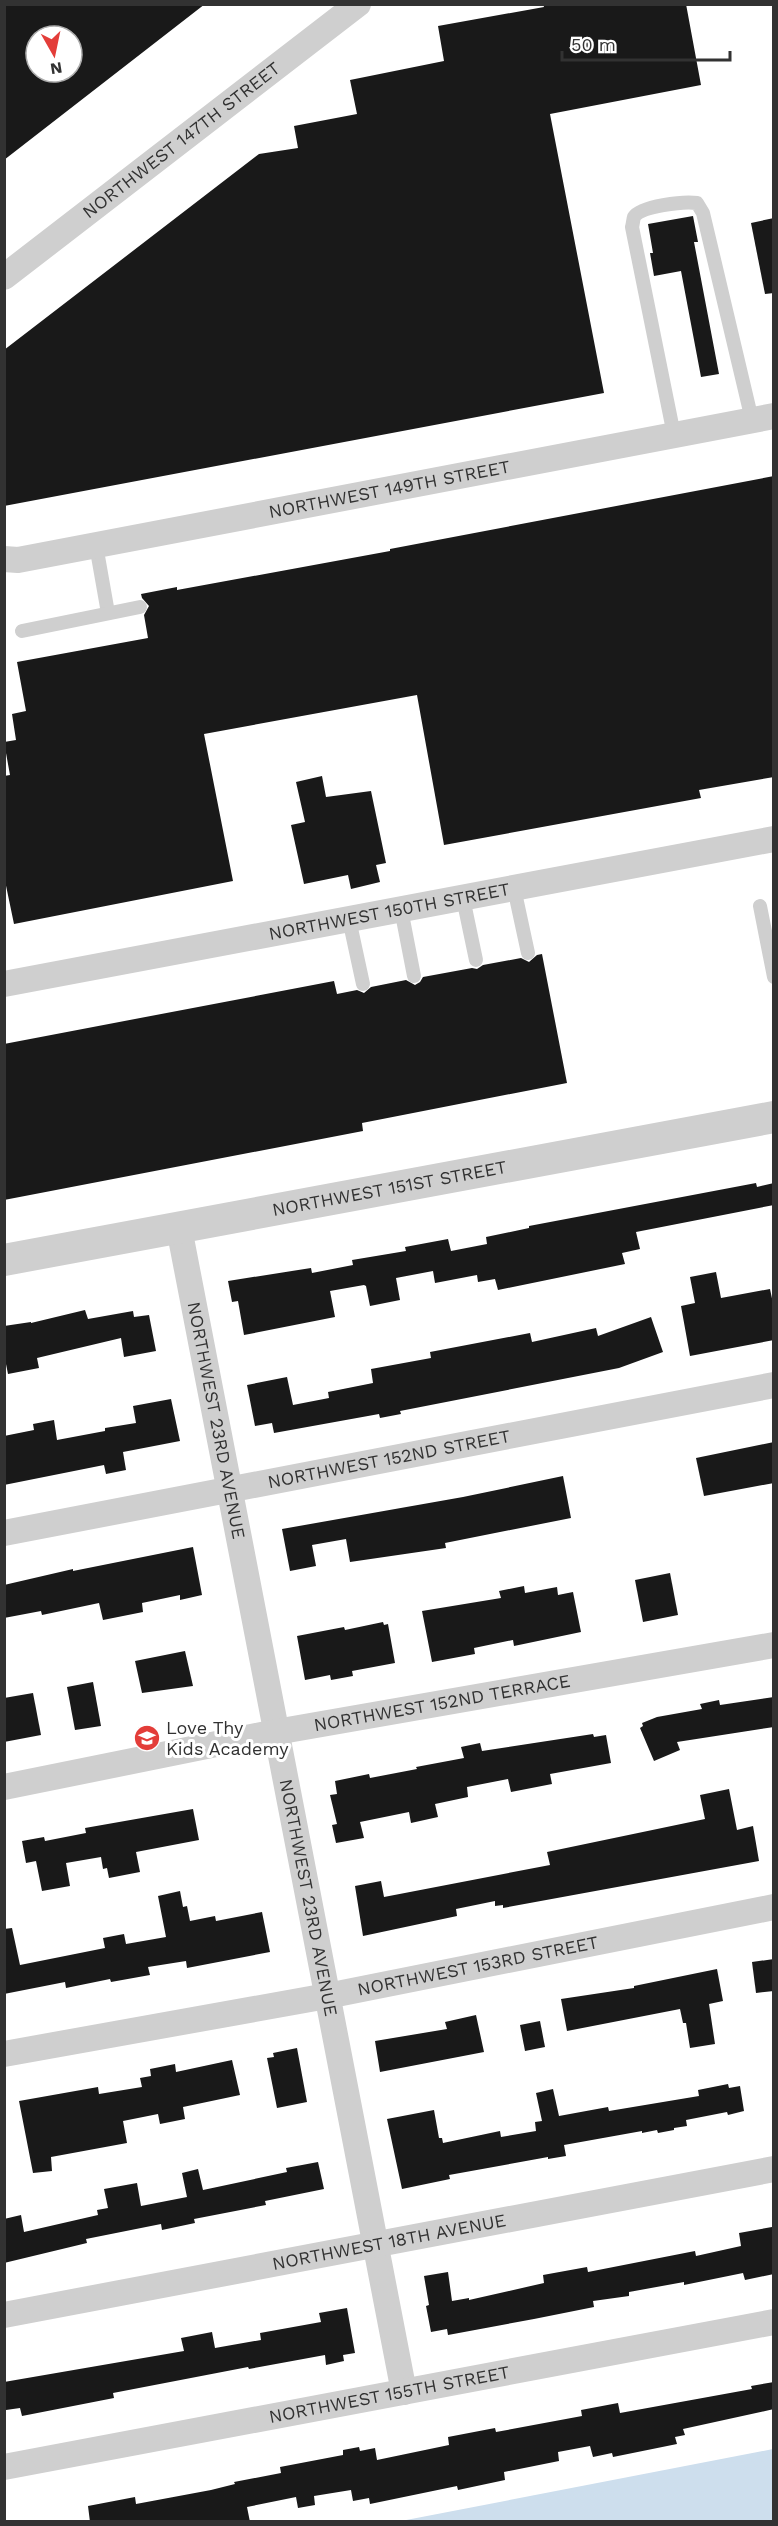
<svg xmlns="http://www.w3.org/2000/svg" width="778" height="2526" viewBox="0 0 778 2526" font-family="'Work Sans',sans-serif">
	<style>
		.water { fill: #cddeed }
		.building { fill: #191919; fill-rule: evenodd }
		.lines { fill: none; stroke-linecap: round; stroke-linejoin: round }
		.service { stroke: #cfcfcf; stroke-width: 14 }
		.minor { stroke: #cfcfcf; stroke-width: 26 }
		.tertiary { stroke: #cfcfcf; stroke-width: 32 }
		.labels { text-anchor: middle; stroke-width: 6; stroke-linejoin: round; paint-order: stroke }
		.street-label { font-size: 18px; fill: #323232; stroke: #fff }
		.poi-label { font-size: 18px; fill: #323232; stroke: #fff; text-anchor: start }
	</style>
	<rect width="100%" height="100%" fill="#fff"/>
	<!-- water -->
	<polygon class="water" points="773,2449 773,2521 401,2521"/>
	<!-- building -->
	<g class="building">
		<path d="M4,4H205L4,160ZM36,36H72V72H36Z"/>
		<polygon points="543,4 686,4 701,85 550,114 604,393 4,506 4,350 259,154 298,148 294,126 357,114 350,80 444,61 438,26 544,7"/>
		<polygon points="693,216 698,242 694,242 719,374 701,377 681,271 654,276 650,253 653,253 648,224"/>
		<polygon points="774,218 774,293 765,294 751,223"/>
		<polygon points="774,476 774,777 699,790 701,798 444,845 417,695 204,734 233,881 14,924 4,876 4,776 10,775 4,742 16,740 12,714 26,711 17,662 148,638 144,615 149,606 142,598 141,594 177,587 177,590 390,551 390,549"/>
		<polygon points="322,776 326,797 371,791 386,863 376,865 380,882 351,889 348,875 304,884 291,825 305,822 296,782"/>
		<polygon points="542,954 567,1083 362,1123 363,1131 4,1200 4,1044 334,981 337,994 357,990 364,993 371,987 406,980 415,985 420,982 423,977 472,968 477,969 483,965 521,958 529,962 537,955"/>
		<polygon points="756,1183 757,1187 774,1183 774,1205 636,1232 640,1249 622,1253 625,1264 498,1290 495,1279 478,1282 477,1275 435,1283 433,1271 396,1278 400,1300 370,1306 366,1286 364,1285 330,1291 335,1317 244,1335 238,1301 232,1302 228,1281 311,1268 312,1273 353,1265 352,1260 406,1251 405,1247 448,1239 451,1251 487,1244 486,1237 529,1228 529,1226"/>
		<polygon points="716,1272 721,1298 770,1289 774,1308 774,1340 690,1356 681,1306 695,1303 690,1277"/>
		<polygon points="85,1310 88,1319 133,1311 134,1317 149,1315 156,1351 124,1357 121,1338 37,1358 39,1368 8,1374 4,1354 4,1326 31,1322 31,1323"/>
		<polygon points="651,1317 663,1352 619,1368 400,1411 401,1414 380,1418 379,1414 274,1433 272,1423 255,1426 247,1385 287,1377 293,1405 329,1398 328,1392 373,1383 371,1369 431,1358 430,1352 530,1333 532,1342 596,1328 598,1336"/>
		<polygon points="171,1399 180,1441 123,1452 126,1470 106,1474 104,1465 4,1485 4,1436 34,1430 33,1424 54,1420 57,1440 105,1431 105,1428 136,1423 133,1406"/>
		<polygon points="774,1442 774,1483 704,1496 696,1458"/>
		<polygon points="563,1476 571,1518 445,1543 446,1548 350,1562 346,1539 312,1545 316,1566 290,1571 282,1529 463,1497"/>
		<polygon points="193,1547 202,1595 180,1600 180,1595 142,1603 143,1612 103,1620 99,1603 42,1615 41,1611 4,1618 4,1585 73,1569 73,1571"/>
		<polygon points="670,1573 678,1615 643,1622 635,1580"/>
		<polygon points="524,1586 525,1593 557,1587 558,1595 573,1592 581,1632 514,1646 513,1640 474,1648 475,1654 432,1662 422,1611 501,1598 499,1591"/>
		<polygon points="383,1622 384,1625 388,1624 395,1663 352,1671 353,1676 331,1680 330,1675 305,1680 297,1636 344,1627 345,1630"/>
		<polygon points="185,1651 193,1686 142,1693 135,1661"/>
		<polygon points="93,1682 101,1726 75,1730 67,1687"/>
		<polygon points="33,1693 41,1735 4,1742 4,1698"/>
		<polygon points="774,1697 774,1727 677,1742 680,1750 654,1761 640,1728 643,1726 642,1723 657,1717 702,1709 700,1704 719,1700 720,1705"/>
		<polygon points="593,1734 594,1737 606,1735 611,1763 550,1774 552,1784 511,1792 508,1779 467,1787 468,1797 435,1804 438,1817 411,1823 409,1812 360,1822 364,1838 336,1843 332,1825 337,1824 330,1795 337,1794 335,1781 369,1774 370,1778 417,1769 416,1767 464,1758 461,1747 480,1743 482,1751"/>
		<polygon points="729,1789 737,1830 753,1826 759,1861 503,1908 503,1905 495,1906 495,1901 456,1909 457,1916 363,1936 355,1886 381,1881 384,1897 550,1865 547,1852 705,1819 700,1795"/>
		<polygon points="193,1809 199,1840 136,1852 140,1872 109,1878 107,1868 103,1869 101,1857 66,1863 70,1886 42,1891 36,1861 26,1863 22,1841 44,1837 45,1841 86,1833 85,1828"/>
		<polygon points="180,1891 183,1907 187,1906 190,1921 215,1916 216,1921 262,1912 270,1952 187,1968 186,1961 148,1967 150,1975 111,1982 110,1979 66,1988 65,1982 4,1994 4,1929 12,1928 20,1965 105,1948 103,1938 124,1934 126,1944 166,1937 158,1896"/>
		<polygon points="774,1959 774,1991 756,1993 752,1962"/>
		<polygon points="717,1969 723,2001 709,2004 715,2044 690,2048 686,2023 683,2023 680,2009 567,2031 561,1999 634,1988 634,1986"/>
		<polygon points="476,2015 484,2052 380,2072 375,2041 447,2029 445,2022"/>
		<polygon points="540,2021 545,2047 525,2051 520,2025"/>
		<polygon points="297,2048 307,2102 277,2108 267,2058 274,2057 273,2053"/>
		<polygon points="232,2060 240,2095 183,2107 185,2119 160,2124 158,2114 123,2121 127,2143 51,2157 52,2171 33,2173 19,2101 98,2087 99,2094 142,2087 140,2078 151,2076 150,2069 175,2064 176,2072"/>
		<polygon points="728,2084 729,2088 740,2086 744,2111 728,2115 727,2112 686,2120 687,2126 674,2128 674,2130 658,2133 657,2130 642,2133 642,2131 564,2145 566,2156 548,2159 548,2157 449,2175 450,2179 402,2189 387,2119 434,2110 439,2138 442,2138 443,2143 500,2131 501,2137 536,2131 535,2122 542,2121 536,2093 553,2089 559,2116 608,2107 609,2111 699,2096 698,2090"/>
		<polygon points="318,2162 324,2189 265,2201 266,2205 194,2219 195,2223 162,2230 161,2224 86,2239 87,2243 4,2263 4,2219 21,2215 24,2232 98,2215 97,2210 108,2208 104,2189 137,2183 141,2206 187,2197 182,2173 198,2169 203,2190 287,2172 286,2168"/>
		<polygon points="772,2227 774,2274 745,2280 743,2273 684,2285 684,2282 629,2292 629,2296 593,2301 594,2307 534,2319 448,2335 447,2329 431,2332 426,2306 429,2305 424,2276 448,2272 452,2301 469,2298 469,2300 544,2283 543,2275 587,2267 588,2272 695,2251 696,2256 741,2246 739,2233"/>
		<polygon points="347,2308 355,2353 343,2355 344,2361 326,2365 325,2355 249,2369 248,2367 113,2393 114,2398 22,2416 20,2408 6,2410 4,2382 184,2351 181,2338 212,2332 215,2348 261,2340 260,2333 321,2322 319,2313"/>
		<polygon points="774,2382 774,2409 683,2429 685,2435 675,2437 677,2444 613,2457 612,2453 593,2457 590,2446 558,2452 559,2461 504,2472 505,2480 458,2490 457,2486 370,2504 369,2498 353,2501 351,2490 314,2496 315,2505 298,2508 296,2497 247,2507 250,2522 90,2522 88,2506 135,2497 136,2504 211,2490 235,2484 234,2482 281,2473 280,2467 343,2455 343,2450 359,2447 360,2451 375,2448 377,2460 449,2445 448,2437 495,2428 496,2432 582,2416 581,2410 618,2403 620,2413 752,2389 751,2386"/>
	</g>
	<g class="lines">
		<!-- service -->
		<g class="service">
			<path d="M674,435L632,227C633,224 633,220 634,217C641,206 684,201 697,203L703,213L752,420"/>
			<polyline points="96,545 108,613"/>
			<polyline points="22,631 140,607"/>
			<polyline points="514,888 528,953"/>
			<polyline points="463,898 476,960"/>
			<polyline points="760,906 774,977"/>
			<polyline points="401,909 414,976"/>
			<polyline points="349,919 363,984"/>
		</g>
		<!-- minor -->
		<g class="minor">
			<path id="s1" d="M4,277L358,4"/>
			<path id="s2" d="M4,559L18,560L774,416"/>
			<path id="s3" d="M4,984L774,839"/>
			<path id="s4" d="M179,1228L404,2392"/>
			<path id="s5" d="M4,1533L774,1385"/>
			<path id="s6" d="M4,1787L276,1732L774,1645"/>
			<path id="s7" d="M4,2054L327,1996L774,1907"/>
			<path id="s8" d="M4,2315L774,2169"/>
			<path id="s9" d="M4,2467L774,2322"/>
		</g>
		<!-- tertiary -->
		<path class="tertiary" id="s10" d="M4,1260L774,1117"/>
	</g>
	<!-- icons -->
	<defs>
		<g id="school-disc" transform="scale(1.35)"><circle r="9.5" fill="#e33d39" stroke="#fff"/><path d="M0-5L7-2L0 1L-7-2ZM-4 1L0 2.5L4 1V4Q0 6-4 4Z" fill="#fff"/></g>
	</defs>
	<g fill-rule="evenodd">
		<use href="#school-disc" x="147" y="1738"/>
	</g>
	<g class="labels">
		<!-- street labels -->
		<g class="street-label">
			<text dy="6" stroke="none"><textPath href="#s1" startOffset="224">NORTHWEST 147TH STREET</textPath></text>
			<text dy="6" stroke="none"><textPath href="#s2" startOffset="392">NORTHWEST 149TH STREET</textPath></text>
			<text dy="6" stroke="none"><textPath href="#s3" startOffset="392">NORTHWEST 150TH STREET</textPath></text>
			<text dy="6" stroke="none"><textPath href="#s10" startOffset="392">NORTHWEST 151ST STREET</textPath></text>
			<text dy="6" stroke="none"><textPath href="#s4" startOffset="196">NORTHWEST 23RD AVENUE</textPath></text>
			<text dy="6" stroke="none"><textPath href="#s5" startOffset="392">NORTHWEST 152ND STREET</textPath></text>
			<text dy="6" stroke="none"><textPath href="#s6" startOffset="446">NORTHWEST 152ND TERRACE</textPath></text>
			<text dy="6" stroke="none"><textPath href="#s4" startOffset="682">NORTHWEST 23RD AVENUE</textPath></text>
			<text dy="6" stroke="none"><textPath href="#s7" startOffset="482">NORTHWEST 153RD STREET</textPath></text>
			<text dy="6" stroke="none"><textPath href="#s8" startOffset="392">NORTHWEST 18TH AVENUE</textPath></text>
			<text dy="6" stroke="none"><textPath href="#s9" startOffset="392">NORTHWEST 155TH STREET</textPath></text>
		</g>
		<!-- poi labels -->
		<g class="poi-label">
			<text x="166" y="1734">Love Thy<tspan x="166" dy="21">Kids Academy</tspan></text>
		</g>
	</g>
	<!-- border -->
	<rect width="778" height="2526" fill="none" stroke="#323232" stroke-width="12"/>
	<!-- north arrow -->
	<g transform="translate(54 54) rotate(171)"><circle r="28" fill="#ffffff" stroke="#adadad" stroke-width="1.5"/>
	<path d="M0-4.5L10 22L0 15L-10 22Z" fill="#e33d39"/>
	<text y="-9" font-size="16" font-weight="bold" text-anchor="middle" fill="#323232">N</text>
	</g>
	<!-- scale -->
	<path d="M562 51v9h168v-9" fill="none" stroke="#323232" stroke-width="3"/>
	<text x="571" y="51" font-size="18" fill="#323232" stroke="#ffffff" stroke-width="4.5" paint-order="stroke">50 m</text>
</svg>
